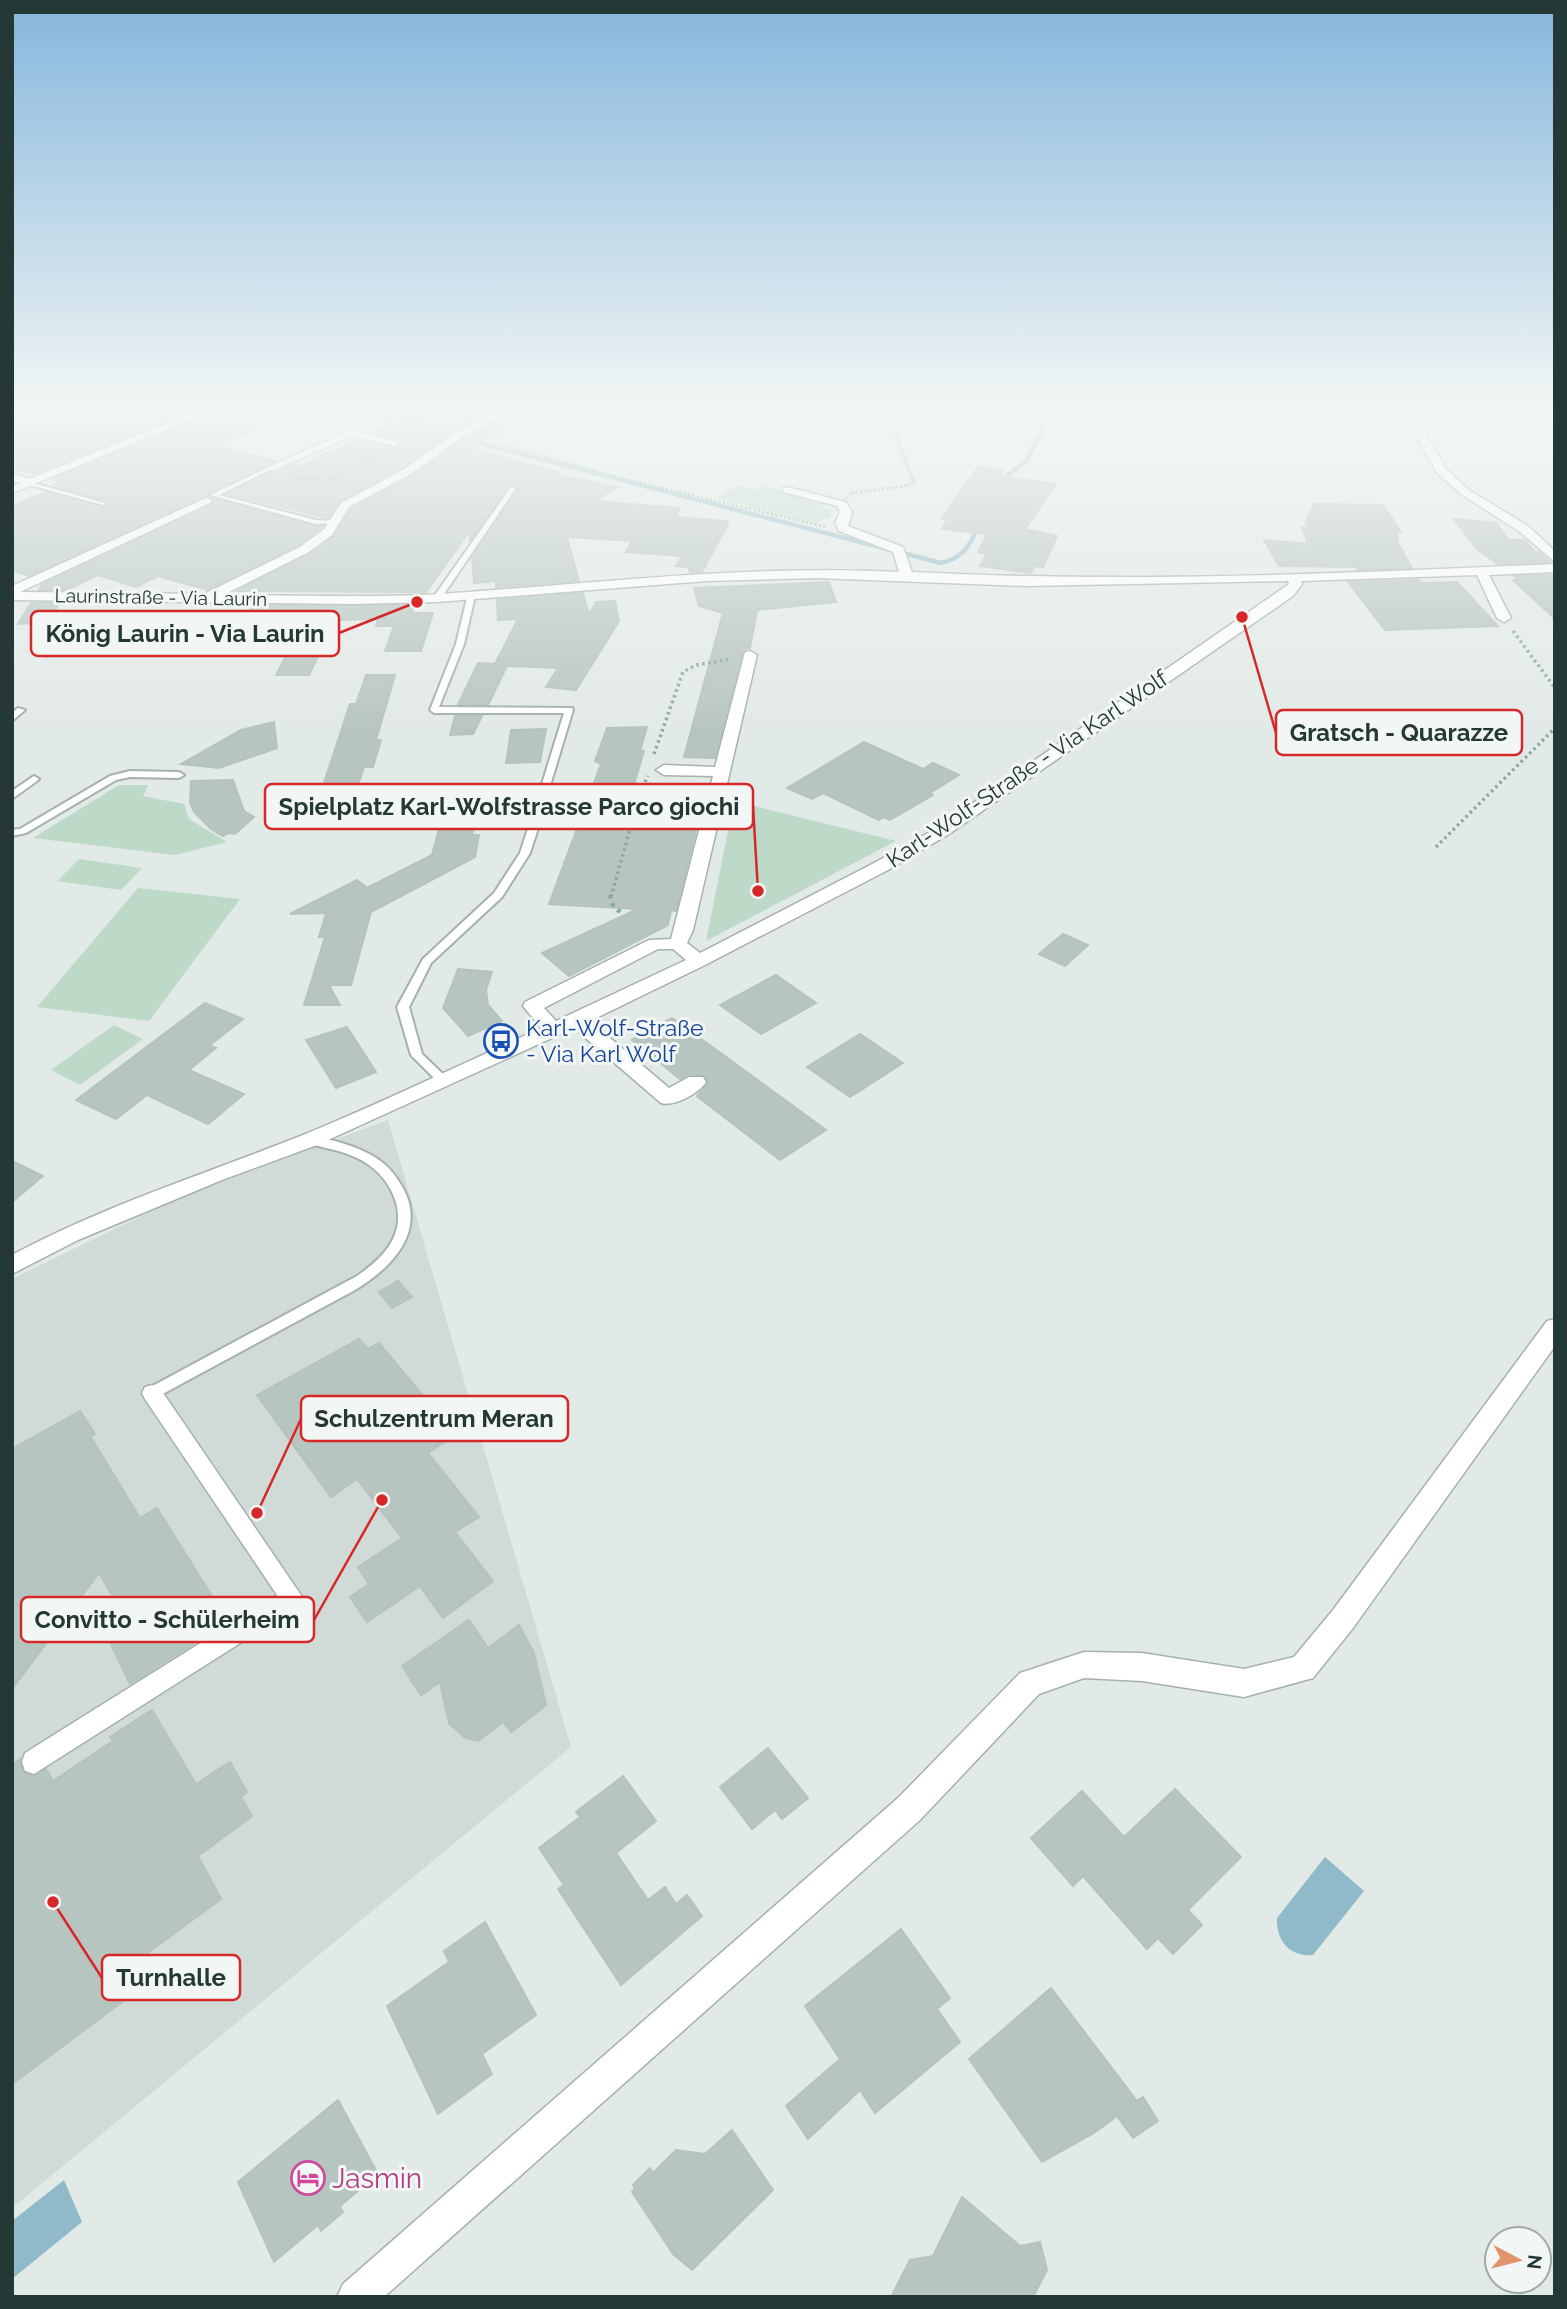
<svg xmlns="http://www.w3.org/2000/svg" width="1567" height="2309" viewBox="0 0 1567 2309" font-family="Raleway,sans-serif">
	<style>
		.built { fill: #d0dad6 }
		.green { fill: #bdd9c8 }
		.water { fill: #90bac9 }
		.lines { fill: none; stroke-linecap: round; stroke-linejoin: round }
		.stream { stroke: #90bac9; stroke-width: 4.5 }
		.building { fill: #b7c5c1; stroke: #b5c3bf; stroke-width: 2 }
		.service-casing { stroke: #a5b1ae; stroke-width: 4 }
		.pedestrian-casing { stroke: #a5b1ae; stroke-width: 3 }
		.minor-casing { stroke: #a5b1ae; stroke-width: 3 }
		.secondary-casing { stroke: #a2b5b0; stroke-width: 3 }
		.path-far2 { stroke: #86aaa3; stroke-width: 2.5; stroke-dasharray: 2 2.5; stroke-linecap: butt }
		.path-far1 { stroke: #86aaa3; stroke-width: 3.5; stroke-dasharray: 2.5 3.5; stroke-linecap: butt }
		.path { stroke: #86aaa3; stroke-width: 4.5; stroke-dasharray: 3.5 5; stroke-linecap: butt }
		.service { fill: #fff; fill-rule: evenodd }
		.pedestrian { fill: #fff; fill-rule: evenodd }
		.minor { fill: #fff; fill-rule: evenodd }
		.secondary { fill: #fff; fill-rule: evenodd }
		.labels { text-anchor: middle; stroke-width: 6; stroke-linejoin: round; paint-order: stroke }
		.far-street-label { font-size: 19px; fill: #243936; stroke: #f2f7f5 }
		.street-label { font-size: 23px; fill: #243936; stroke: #f2f7f5 }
		.transit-label { font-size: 23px; fill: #164399; stroke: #f2f7f5; text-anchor: start }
		.near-hotel-label { font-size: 28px; fill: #b23c85; stroke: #f2f7f5; text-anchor: start }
		.leader { fill: none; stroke: #d62828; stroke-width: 2.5 }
		.callout-dot { fill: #d62828; stroke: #f2f7f5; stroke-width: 2.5 }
		.callout { fill: #f2f7f5; stroke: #d62828; stroke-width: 2.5 }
		.callout-label { font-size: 24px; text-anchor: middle; font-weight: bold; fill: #243936 }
	</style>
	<rect width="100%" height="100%" fill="#e2eae7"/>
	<!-- built -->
	<polygon class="built" points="388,1120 571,1747 12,2208 12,1279 174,1200"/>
	<!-- green -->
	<g class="green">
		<path d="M860,409H879L895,428L916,483C896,496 857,478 845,502L841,503C856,477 891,495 912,482L893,437V427Z"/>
		<polygon points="738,485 757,490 763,486 825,502 821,506 831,510 830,519 825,518 816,524 715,498"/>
		<polygon points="119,785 148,785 143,796 184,804 189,819 227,842 175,855 33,838"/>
		<polygon points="734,801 896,841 706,941"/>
		<polygon points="79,859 142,868 121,890 57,881"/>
		<polygon points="138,888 240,899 149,1021 37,1007"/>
		<polygon points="114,1025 143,1039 80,1085 51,1070"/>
	</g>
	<!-- water -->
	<g class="water">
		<path d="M1325,1857L1364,1891L1313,1955C1289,1957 1276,1940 1277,1918Z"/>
		<polygon points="64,2180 82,2222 12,2279 12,2221"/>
	</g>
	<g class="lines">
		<!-- stream -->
		<g class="stream">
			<path d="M471,441L941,563C964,558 970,545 979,525"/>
			<polyline points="1003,484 1008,475 1027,460 1052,409"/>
		</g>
	</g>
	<!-- building -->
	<g class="building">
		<polygon points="40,409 197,409 34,474 12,468 12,451 21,448 12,446 12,423 39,413"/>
		<polygon points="219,409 300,409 215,446 276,461 209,493 208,496 29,576 12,570 12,506 46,492 102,508 109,507 109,501 58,487 62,486 55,484 61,482 52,479"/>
		<polygon points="383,409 499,409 455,430 402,468 340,501 328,518 227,494 270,473 292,465 298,467 356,440 396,448 403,444 401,440 371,433 382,427"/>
		<polygon points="519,409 526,409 501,428 508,429 470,448 560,473 557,475 617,487 594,501 679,508 676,517 727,521 725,524 728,524 702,572 690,572 688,567 676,566 682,556 626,552 632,541 567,537 579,581 496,587 496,581 474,583 472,558 518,489 518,486 512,484 470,541 469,532 426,592 236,591 311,554 334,536 351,509 413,476 465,438"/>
		<polygon points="978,467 1003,470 999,476 1056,484 1025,529 1057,536 1043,567 1035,566 1031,573 980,566 987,554 978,552 987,534 942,529 947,520 942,518"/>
		<polygon points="213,499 323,526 299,545 207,590 158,576 136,587 98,575 67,590 39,590 41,585 211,505"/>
		<polygon points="1314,504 1383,505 1401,532 1395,532 1398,538 1395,538 1412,568 1356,570 1360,567 1279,566 1264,540 1308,544 1302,527 1309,528 1306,522"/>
		<polygon points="1454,519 1496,523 1509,540 1525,540 1534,551 1539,552 1550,562 1498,564 1477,549"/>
		<polygon points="1555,575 1555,619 1513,580 1519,580 1514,576"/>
		<polygon points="1419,580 1421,583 1457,582 1498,626 1385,630 1348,582"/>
		<polygon points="829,582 836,602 757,610 750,648 743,649 715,758 684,757 723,613 699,606 694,588"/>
		<polygon points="583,593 589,615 596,602 615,601 619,621 576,690 546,687 558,668 507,666 488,705 458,705 478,663 495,664 518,619 498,620 497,600"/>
		<polygon points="31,603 59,603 49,622 18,624"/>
		<polygon points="253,605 417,605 411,613 433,613 421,651 385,651 394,626 376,626 378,619 336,620 309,675 276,675 302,624 242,623"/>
		<polygon points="366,675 395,675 376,740 381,740 373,767 364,767 354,797 319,798 350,704 356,704"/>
		<polygon points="455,716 482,716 473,734 450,735"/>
		<polygon points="274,722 277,748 219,768 181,764 241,730"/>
		<polygon points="647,727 640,751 644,751 630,798 697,802 694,813 700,814 676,911 671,910 668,925 569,976 542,953 638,909 549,904 601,764 595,761 607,728"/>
		<polygon points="546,729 540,762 506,763 511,730"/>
		<polygon points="864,742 923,769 933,763 959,775 930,793 933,795 890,820 883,817 879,820 823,793 812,799 787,788"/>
		<polygon points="233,780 244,811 254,817 235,834 228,833 223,836 211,829 194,812 190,802 191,781"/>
		<polygon points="480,798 472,835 479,835 475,857 371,912 351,985 329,985 340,1005 304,1005 325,937 319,937 326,913 290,914 357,880 367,888 432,855 447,799"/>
		<polygon points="1063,934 1088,945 1065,966 1039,954"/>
		<polygon points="458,969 492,972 486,990 488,1005 502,1021 468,1036 443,1008"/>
		<polygon points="776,975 816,1003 761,1034 720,1005"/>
		<polygon points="205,1003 243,1019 210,1045 216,1048 189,1070 244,1094 208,1124 147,1095 116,1119 76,1100"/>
		<polygon points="672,1018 722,1054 826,1130 780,1160 697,1096 708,1084 705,1076 689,1074 680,1079 632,1040"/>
		<polygon points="347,1027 376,1072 336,1088 306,1040"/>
		<polygon points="860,1034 903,1063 850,1097 807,1067"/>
		<polygon points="12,1161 43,1176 12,1202"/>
		<polygon points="398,1281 412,1297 392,1308 379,1292"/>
		<polygon points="359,1339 368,1349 379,1343 424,1397 447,1400 458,1416 456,1429 446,1441 428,1453 479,1517 455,1532 493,1581 443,1618 420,1586 367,1622 350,1597 369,1584 358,1567 402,1538 357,1479 331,1497 257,1395"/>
		<polygon points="80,1411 95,1434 90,1436 140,1518 157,1508 228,1622 130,1684 109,1640 110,1631 122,1612 99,1573 12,1689 12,1449"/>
		<polygon points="469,1620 488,1648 519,1625 534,1653 546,1705 511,1732 503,1722 478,1741 464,1737 449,1723 440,1682 421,1695 402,1666"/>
		<polygon points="152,1710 196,1784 230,1762 247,1792 241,1797 252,1816 198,1856 221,1899 119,1974 130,1996 12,2084 12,1765 20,1759 23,1772 33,1776 46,1769 53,1781 113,1741 110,1737"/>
		<polygon points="768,1748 808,1798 782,1819 775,1810 752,1829 720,1787"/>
		<polygon points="623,1776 656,1821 616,1853 648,1900 665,1887 676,1904 687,1895 702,1916 621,1985 558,1889 564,1885 539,1848 580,1817 576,1812"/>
		<polygon points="1175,1789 1241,1857 1188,1910 1202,1925 1173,1954 1158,1938 1147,1949 1083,1876 1073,1886 1031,1838 1082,1791 1124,1837"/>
		<polygon points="485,1922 536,2015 482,2054 492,2074 438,2114 387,2006 449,1962 444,1951"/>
		<polygon points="901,1929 950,1998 937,2009 960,2042 875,2113 860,2090 808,2139 786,2106 840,2059 805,2006"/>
		<polygon points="1051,1988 1137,2101 1143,2097 1158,2121 1133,2138 1117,2116 1094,2133 1042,2162 969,2059"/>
		<polygon points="338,2100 378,2174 340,2206 343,2212 321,2231 318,2225 274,2262 238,2182"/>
		<polygon points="732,2130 773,2190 692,2270 673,2254 632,2192 635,2189 633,2185 650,2168 653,2173 676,2150 705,2154"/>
		<polygon points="962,2197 1020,2246 1040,2242 1047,2270 1033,2297 891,2297 910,2260 933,2256"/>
	</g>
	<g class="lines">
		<!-- service casing -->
		<g class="service-casing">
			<g id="service">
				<polygon points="267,468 272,469 219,495 316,520 335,521 335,523 316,524 210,495"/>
				<polygon points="26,482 30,482 108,504 103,505 26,484"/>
				<polygon points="511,487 516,488 440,600 434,600 433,598"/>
				<polygon points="468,594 475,596 464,644 439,707 572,708 573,710 549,789 546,790 541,787 564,713 434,713 430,710 456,644"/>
				<polygon points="18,708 25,710 12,721 12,713"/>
				<polygon points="130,771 179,772 184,775 179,778 130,777 116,780 26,833 12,836 12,830 20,829 110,776"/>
				<polygon points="34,776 39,779 37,781 12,799 12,791"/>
				<polygon points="538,810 543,813 530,853 502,897 431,963 409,1007 422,1054 449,1080 443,1084 439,1083 411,1055 397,1007 423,959 494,893 520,853 533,813"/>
				<path d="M310,1136C333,1140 356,1145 376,1158C389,1166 397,1177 404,1190C426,1233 390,1269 355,1290L157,1397L152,1399L147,1397L145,1393L147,1389L357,1276C370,1267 384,1256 392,1241C409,1210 388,1173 359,1159C342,1150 324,1148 306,1143L304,1140L306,1137Z"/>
			</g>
		</g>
		<!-- pedestrian casing -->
		<g class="pedestrian-casing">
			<g id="pedestrian">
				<polygon points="351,430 400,443 395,446 352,436 272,471 264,469"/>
				<polygon points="152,1385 159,1387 303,1598 300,1605 34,1774 25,1771 22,1762 25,1753 277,1595 145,1399 142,1393 145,1387"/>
			</g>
		</g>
		<!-- minor casing -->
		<g class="minor-casing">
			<g id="minor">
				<path d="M504,409H517L464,436L411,474L349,507L332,535L309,552L223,595C295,595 368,598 440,594C593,584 746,564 899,572L893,552L839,531L835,523L840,512L837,506L783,492V488L787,487L846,502L852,512L848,526L903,547L912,572C1126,583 1341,574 1555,564V572L1489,575L1511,618L1504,622L1497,618L1477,575L1301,581L1302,584L1293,596L949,834L888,870L705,965L590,1021L669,1088L689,1077H703L706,1082C698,1094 674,1107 661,1103L574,1028L317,1145L222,1180L78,1240L12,1274V1255C105,1205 205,1174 303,1135C383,1102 462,1064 541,1028L523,1006L525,1002L649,940L671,939L713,776L664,775L656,770L664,765L715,767L745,652L750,651L757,655L693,930L687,943L700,953L876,862L937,828L1289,584L1288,581L1026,586L816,578L706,581L437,602L352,604L12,600V586L206,498L212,501L210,503L20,592L204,594L300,547L324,529L341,503L403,470L456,432ZM658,949H673L686,960L556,1021L544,1008Z"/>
				<polygon points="1397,409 1407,409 1423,429 1446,469 1469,490 1528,526 1555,551 1555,562 1520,532 1461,494 1437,473 1413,430"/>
				<polygon points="12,474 35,480 37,482 31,485 12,481"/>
				<polygon points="1555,1319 1555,1346 1353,1628 1313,1678 1244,1697 1142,1681 1084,1678 1039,1694 920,1820 384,2297 337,2297 343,2284 898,1798 1020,1673 1084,1652 1142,1653 1244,1669 1294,1657 1333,1610 1547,1321"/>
			</g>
		</g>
		<!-- secondary casing -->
		<g class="secondary-casing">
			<polygon id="secondary" points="203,409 216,409 12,493 12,486"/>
		</g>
		<!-- path-far2 -->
		<g class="path-far2">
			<polyline points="382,409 382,414 427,425 408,436"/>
			<polyline points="501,444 625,479 825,527"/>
			<polyline points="293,476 326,481 373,455"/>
			<polyline points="851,493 899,487 914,482 897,437 895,421"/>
			<polyline points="81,622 89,614"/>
		</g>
		<!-- path-far1 -->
		<g class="path-far1">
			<polyline points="1513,631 1555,688"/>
			<polyline points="45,657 82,620"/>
			<polyline points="654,754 683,672 696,665 732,659"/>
			<polyline points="1436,847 1555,728"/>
			<polyline points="611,897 641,790 648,776"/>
		</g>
		<!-- path -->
		<polyline class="path" points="610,895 613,905 623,915"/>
		<!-- service -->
		<use href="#service" class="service"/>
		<!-- pedestrian -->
		<use href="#pedestrian" class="pedestrian"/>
		<!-- minor -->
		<use href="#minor" class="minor"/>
		<!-- secondary -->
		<use href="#secondary" class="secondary"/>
	</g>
	<!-- sky -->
	<linearGradient id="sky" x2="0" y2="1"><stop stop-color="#85b6dc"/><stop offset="0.56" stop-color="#f2f6f4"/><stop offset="1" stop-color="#f2f6f4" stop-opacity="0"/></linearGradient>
	<rect width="1567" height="732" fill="url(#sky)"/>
	<!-- icons -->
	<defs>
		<g id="bus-ring" transform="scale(1.75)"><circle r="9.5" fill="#f2f7f5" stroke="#1a4fb4" stroke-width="1.5"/><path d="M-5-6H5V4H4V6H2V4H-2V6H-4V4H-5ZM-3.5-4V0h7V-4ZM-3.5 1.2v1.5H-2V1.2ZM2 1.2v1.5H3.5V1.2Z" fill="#1a4fb4"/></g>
		<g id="hotel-ring" transform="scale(1.75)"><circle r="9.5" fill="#f2f7f5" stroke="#d1479c" stroke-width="1.5"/><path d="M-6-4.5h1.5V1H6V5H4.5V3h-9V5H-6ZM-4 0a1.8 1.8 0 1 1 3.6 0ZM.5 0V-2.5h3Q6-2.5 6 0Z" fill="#d1479c"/></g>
	</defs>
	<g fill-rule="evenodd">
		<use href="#bus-ring" x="501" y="1041"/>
		<use href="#hotel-ring" x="308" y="2178"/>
	</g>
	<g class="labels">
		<!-- far-street labels -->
		<g class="far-street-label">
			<text transform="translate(161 597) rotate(1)" y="7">Laurinstraße - Via Laurin</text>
		</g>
		<!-- street labels -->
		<g class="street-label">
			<text transform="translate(1027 769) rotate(-34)" y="8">Karl-Wolf-Straße - Via Karl Wolf</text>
		</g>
		<!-- transit labels -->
		<g class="transit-label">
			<text x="526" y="1036">Karl-Wolf-Straße<tspan x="526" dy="26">- Via Karl Wolf</tspan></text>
		</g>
		<!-- near-hotel labels -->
		<g class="near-hotel-label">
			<text x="332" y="2188">Jasmin</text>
		</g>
	</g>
	<!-- callouts -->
	<path class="leader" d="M417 602L339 633M1242 617L1276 733M758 891L753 806M257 1513L301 1419M382 1500L314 1620M53 1902L102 1978"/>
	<g class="callout-dot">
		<circle cx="417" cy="602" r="7"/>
		<circle cx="1242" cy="617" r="7"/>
		<circle cx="758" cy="891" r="7"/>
		<circle cx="257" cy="1513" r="7"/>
		<circle cx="382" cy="1500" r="7"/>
		<circle cx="53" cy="1902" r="7"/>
	</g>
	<g class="callout">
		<rect x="31" y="611" width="308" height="45" rx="7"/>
		<rect x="1276" y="710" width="246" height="45" rx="7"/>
		<rect x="265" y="784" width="488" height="45" rx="7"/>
		<rect x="301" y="1396" width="267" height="45" rx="7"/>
		<rect x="21" y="1597" width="293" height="45" rx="7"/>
		<rect x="102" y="1955" width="138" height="45" rx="7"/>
	</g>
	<g class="callout-label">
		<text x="185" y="642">König Laurin - Via Laurin</text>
		<text x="1399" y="741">Gratsch - Quarazze</text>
		<text x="509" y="815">Spielplatz Karl-Wolfstrasse Parco giochi</text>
		<text x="434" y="1427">Schulzentrum Meran</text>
		<text x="167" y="1628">Convitto - Schülerheim</text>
		<text x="171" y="1986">Turnhalle</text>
	</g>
	<!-- border -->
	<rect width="1567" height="2309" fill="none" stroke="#243936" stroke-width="28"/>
	<!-- north arrow -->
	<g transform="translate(1518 2260) rotate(97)"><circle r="33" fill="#f2f7f5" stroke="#a0aba9" stroke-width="2"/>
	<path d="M0-5L12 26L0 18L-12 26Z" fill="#e19469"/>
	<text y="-10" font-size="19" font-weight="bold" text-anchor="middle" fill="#243936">N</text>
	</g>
</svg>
